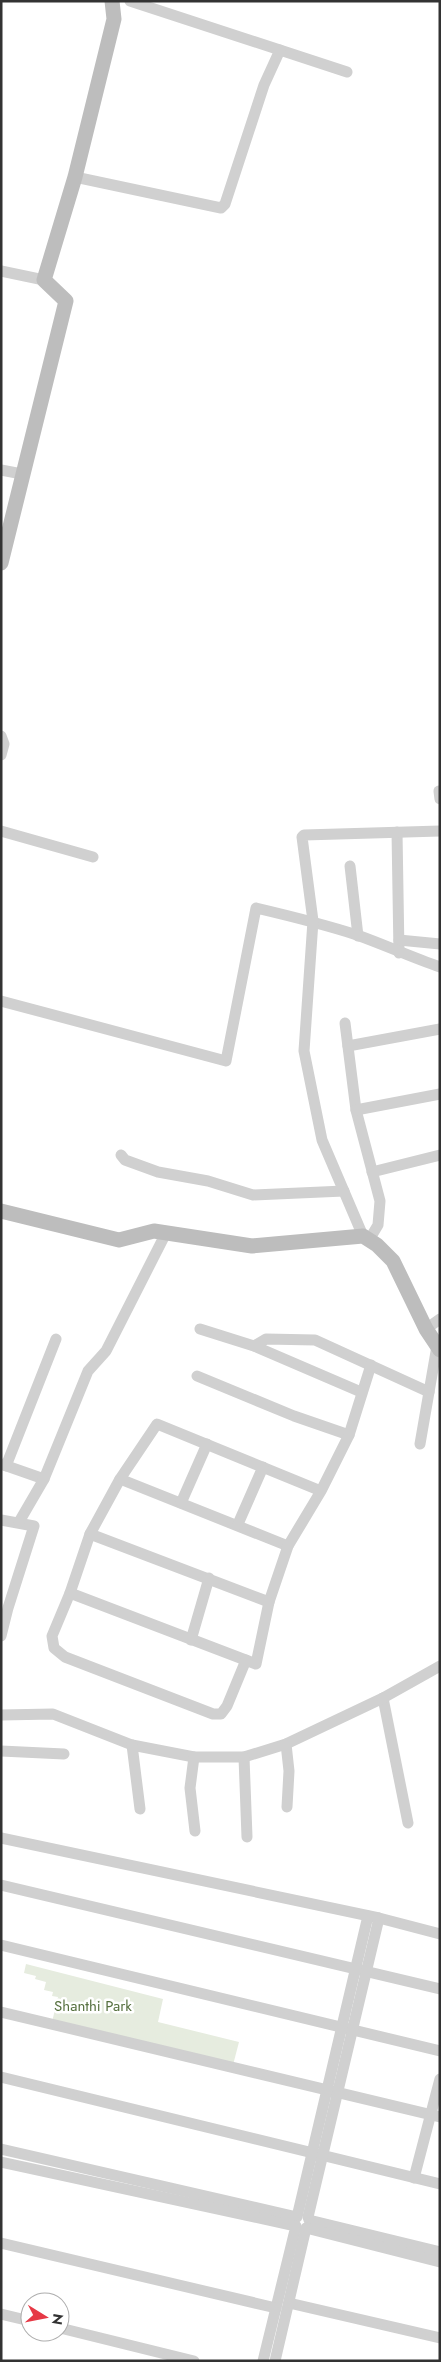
<svg xmlns="http://www.w3.org/2000/svg" width="441" height="2362" viewBox="0 0 441 2362" font-family="Jost,sans-serif">
	<style>
		.green { fill: #e6ecdf }
		.lines { fill: none; stroke-linecap: round; stroke-linejoin: round }
		.street { stroke: #d0d0d0; stroke-width: 11 }
		.secondary { stroke: #bdbdbd; stroke-width: 15 }
		.labels { text-anchor: middle; stroke-width: 5; stroke-linejoin: round; paint-order: stroke }
		.park-label { font-size: 15px; fill: #56703f; stroke: #fff }
	</style>
	<rect width="100%" height="100%" fill="#fff"/>
	<!-- green -->
	<polygon class="green" points="26,1964 163,1999 158,2022 239,2042 233,2065 52,2022 58,1997 52,1996 53,1992 44,1990 46,1982 35,1979 36,1976 24,1973"/>
	<g class="lines">
		<!-- street -->
		<g class="street">
			<polyline points="130,1 347,72"/>
			<polyline points="75,177 221,208 225,204 264,85 280,50"/>
			<polyline points="1,271 44,280"/>
			<polyline points="1,470 22,474"/>
			<polyline points="1,736 4,744 1,755"/>
			<polyline points="439,791 440,799"/>
			<polyline points="1,831 93,857"/>
			<polyline points="397,832 399,953"/>
			<polyline points="350,866 358,936"/>
			<polyline points="399,940 440,944"/>
			<path d="M1,1001L226,1061L256,908C290,916 323,924 357,935C385,945 411,957 440,967"/>
			<polyline points="345,1023 356,1110 380,1201 378,1225 369,1240"/>
			<polyline points="348,1046 440,1029"/>
			<polyline points="356,1110 440,1094"/>
			<polyline points="121,1155 125,1160 158,1172 208,1181 253,1195 344,1191"/>
			<polyline points="372,1172 440,1155"/>
			<polyline points="363,1236 322,1140 304,1051 313,921 302,837 304,835 440,831"/>
			<polyline points="200,1329 254,1346 361,1392"/>
			<polyline points="426,1329 440,1319"/>
			<polyline points="254,1346 266,1339 315,1340 429,1392"/>
			<polyline points="197,1376 294,1416 349,1435"/>
			<polyline points="420,1444 437,1346"/>
			<polyline points="1,1464 44,1479"/>
			<polyline points="6,1466 56,1339"/>
			<polyline points="120,1479 288,1546"/>
			<polyline points="321,1491 288,1546 269,1602 256,1664 70,1593 90,1534 120,1479 157,1424 321,1491 349,1435 371,1365"/>
			<polyline points="181,1503 207,1444"/>
			<polyline points="1,1520 34,1526 8,1608 1,1636"/>
			<polyline points="19,1522 44,1479 88,1371 106,1351 166,1233"/>
			<polyline points="238,1524 263,1467"/>
			<polyline points="90,1534 269,1602"/>
			<polyline points="70,1593 52,1636 54,1648 65,1657 213,1714 221,1714 227,1706 246,1660"/>
			<polyline points="191,1640 209,1578"/>
			<polyline points="383,1698 408,1823"/>
			<polyline points="1,1715 53,1714 132,1745 194,1757 244,1757 286,1744 383,1698 440,1666"/>
			<polyline points="286,1744 289,1771 287,1807"/>
			<polyline points="132,1745 140,1809"/>
			<polyline points="1,1751 64,1754"/>
			<polyline points="194,1757 190,1788 195,1831"/>
			<polyline points="244,1757 247,1837"/>
			<polyline points="1,1838 379,1918 440,1934"/>
			<polyline points="1,1885 440,1989"/>
			<polyline points="1,1945 440,2051"/>
			<polyline points="1,2012 440,2117"/>
			<polyline points="1,2077 440,2184"/>
			<polyline points="1,2149 297,2217 368,1916"/>
			<polyline points="1,2162 296,2226 263,2361"/>
			<polyline points="414,2178 440,2079"/>
			<polyline points="308,2217 379,1918"/>
			<polyline points="309,2220 440,2252"/>
			<polyline points="1,2243 276,2308"/>
			<polyline points="289,2303 440,2338"/>
			<polyline points="1,2314 30,2321"/>
			<polyline points="60,2328 194,2361"/>
			<polyline points="275,2361 306,2228 440,2262"/>
		</g>
		<!-- secondary -->
		<g class="secondary">
			<polyline points="1,563 66,301 44,280 75,177 114,19 112,1"/>
			<polyline points="1,1211 119,1240 154,1231 252,1246 363,1236 377,1245 393,1261 426,1329 440,1350"/>
		</g>
	</g>
	<g class="labels">
		<!-- park labels -->
		<g class="park-label">
			<text x="93" y="2011">Shanthi Park</text>
		</g>
	</g>
	<!-- border -->
	<rect width="441" height="2362" fill="none" stroke="#333333" stroke-width="5"/>
	<!-- north arrow -->
	<g transform="translate(45 2317) rotate(100)"><circle r="24" fill="#ffffff" stroke="#adadad"/>
	<path d="M0-4L9 19L0 12L-9 19Z" fill="#e63946"/>
	<text y="-8" font-size="14" font-weight="bold" text-anchor="middle" fill="#333333">N</text>
	</g>
</svg>
